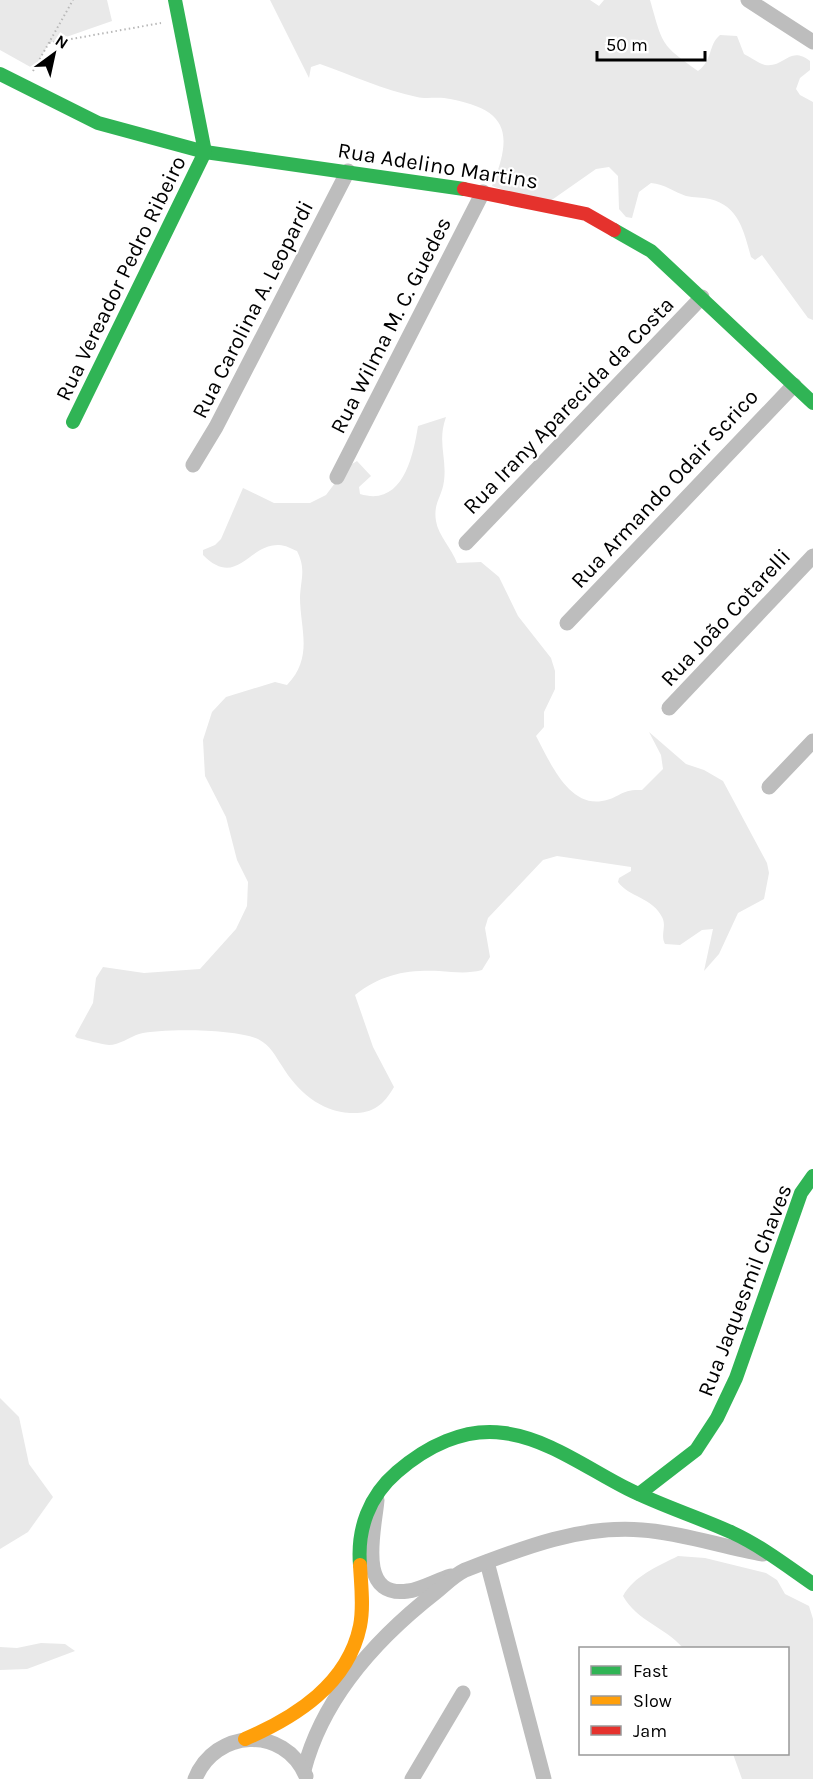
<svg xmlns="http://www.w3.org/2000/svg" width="813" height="1779" viewBox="0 0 813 1779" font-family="Karla,sans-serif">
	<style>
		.green { fill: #e9e9e9 }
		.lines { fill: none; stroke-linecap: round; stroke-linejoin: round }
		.path { stroke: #b8b8b8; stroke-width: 2; stroke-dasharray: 1.5 3; stroke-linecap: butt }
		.street { stroke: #bdbdbd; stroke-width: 15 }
		.fast { stroke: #30b455; stroke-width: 14 }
		.slow { stroke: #ff9f0a; stroke-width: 14 }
		.jam { stroke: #e5322d; stroke-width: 14 }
		.labels { text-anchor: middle; stroke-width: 4.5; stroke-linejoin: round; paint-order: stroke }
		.street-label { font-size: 22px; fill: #000; stroke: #fff }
	</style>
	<rect width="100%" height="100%" fill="#fff"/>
	<!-- green -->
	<g class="green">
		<polygon points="0,0 107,0 112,21 49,43 34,69 0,50"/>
		<path d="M270,0H590L599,6L604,0H650C663,45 660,44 698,71C713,60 708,45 720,35L737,36L744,54C750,57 758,63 765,65C785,68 789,45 810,61V70L800,78L796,89L800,95L813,102V320L808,318L762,255L755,260L751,257C744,232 739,206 710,199C702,197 694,198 686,196C674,192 665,184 651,183L639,192L632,218L626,217L619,209L618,176L609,167L596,169L546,204L492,186C515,130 506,108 444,98C435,97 425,99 417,97C384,90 351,75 320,64L311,67L309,78Z"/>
		<path d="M446,417C437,442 447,457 444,481C442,497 433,503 436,521C438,535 452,549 457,563L481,562L499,577L518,616L551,658L555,671V689L544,712V727L536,736C549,760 568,807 602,801C620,798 620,789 642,790L663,769L661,755L649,732L686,764L704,770L723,781L767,863L769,873L764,899L738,913L719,954L704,971L713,929L702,930L680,945L665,944C660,935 667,926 662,917C653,898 629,897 618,882L619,878L631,871V867L557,856L543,860L488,918L485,928L490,957L482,970C467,974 455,972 439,971C405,970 383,974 355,995L373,1047L394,1087C383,1106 372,1114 350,1113C320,1111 298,1092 282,1066C274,1054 271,1046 258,1039C236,1029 163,1028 139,1034C130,1037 119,1045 109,1045C99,1044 87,1040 77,1038L75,1036L93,1003L96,978L103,967L144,973L200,969L236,929L247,906L248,882L237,860L226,817L205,776L203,740L212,712L226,697L275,682L287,685C314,657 300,629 300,597C301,578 306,569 297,551C292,549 285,545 279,545C248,544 237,589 203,555V550L215,545L221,539L243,488L274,503H310L326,495L347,467L357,461L371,476L359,487L360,494C402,507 413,458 418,426Z"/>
		<polygon points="0,1398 19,1417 29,1464 53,1497 28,1532 0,1549"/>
		<path d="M678,1556L705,1558L766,1573L777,1580L785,1594L809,1606L813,1619V1779H742L733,1754H788V1648H683C665,1627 637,1621 623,1596C634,1576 658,1566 678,1556Z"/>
		<polygon points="41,1643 65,1644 75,1651 27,1669 0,1670 0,1647 17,1648"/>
	</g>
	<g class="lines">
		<!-- path -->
		<g class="path">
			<polyline points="49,43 161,23"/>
			<polyline points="33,71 73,0"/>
		</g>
		<!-- street -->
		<g class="street">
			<polyline points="748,0 813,42"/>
			<polyline points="193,465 216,427 348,171"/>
			<polyline points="337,477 483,192"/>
			<polyline points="466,543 702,297"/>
			<polyline points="567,623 794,385"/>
			<polyline points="669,708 813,556"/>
			<polyline points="769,787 813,741"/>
			<path d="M377,1500C375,1527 355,1599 408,1591C420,1590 437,1580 451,1576"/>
			<polyline points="487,1562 544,1779"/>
			<path d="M304,1770C323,1697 377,1638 436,1592C446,1584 453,1576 465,1570C522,1548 580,1525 642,1530C683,1533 723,1547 763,1554"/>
			<path d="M195,1779C215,1729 284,1725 306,1776"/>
			<polyline points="412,1779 463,1693"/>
		</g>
		<!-- fast -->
		<g class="fast">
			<polyline points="0,74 98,123 205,152 464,189"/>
			<polyline points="614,230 651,251 813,403"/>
			<polyline points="73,422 205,152 175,0"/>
			<polyline points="639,1494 696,1450 717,1418 736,1378 801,1193 813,1176"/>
			<path d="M360,1565C357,1529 369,1496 397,1472C426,1447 464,1427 504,1433C549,1439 588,1469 628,1489C662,1506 698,1517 733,1533C761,1546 787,1566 813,1584"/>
		</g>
		<!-- slow -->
		<path class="slow" d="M245,1739C296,1717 348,1684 360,1626C364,1606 361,1585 360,1565"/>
		<!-- jam -->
		<polyline class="jam" points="464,189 586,214 614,230"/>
	</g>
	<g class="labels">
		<!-- street labels -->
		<g class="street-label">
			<text transform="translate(438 165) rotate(9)" y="8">Rua Adelino Martins</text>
			<text transform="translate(120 278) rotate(-64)" y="8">Rua Vereador Pedro Ribeiro</text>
			<text transform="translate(252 309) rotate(-63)" y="8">Rua Carolina A. Leopardi</text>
			<text transform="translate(390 325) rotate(-63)" y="8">Rua Wilma M. C. Guedes</text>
			<text transform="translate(568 405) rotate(-46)" y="8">Rua Irany Aparecida da Costa</text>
			<text transform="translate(664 488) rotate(-47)" y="8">Rua Armando Odair Scrico</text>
			<text transform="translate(725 617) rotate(-47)" y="8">Rua João Cotarelli</text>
			<text transform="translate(744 1290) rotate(-69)" y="8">Rua Jaquesmil Chaves</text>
		</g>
	</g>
	<!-- legend -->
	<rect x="579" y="1647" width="210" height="108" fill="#ffffff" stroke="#999999" stroke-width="1.5"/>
	<rect x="591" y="1666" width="30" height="9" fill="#30b455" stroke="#999999" stroke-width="1.5"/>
	<text x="633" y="1677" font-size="18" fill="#000000">Fast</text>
	<rect x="591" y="1696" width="30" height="9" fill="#ff9f0a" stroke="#999999" stroke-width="1.5"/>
	<text x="633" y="1707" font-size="18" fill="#000000">Slow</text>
	<rect x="591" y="1726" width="30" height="9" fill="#e5322d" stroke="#999999" stroke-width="1.5"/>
	<text x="633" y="1737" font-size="18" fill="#000000">Jam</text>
	<!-- north arrow -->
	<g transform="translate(54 54) rotate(33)" stroke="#ffffff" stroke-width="4.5" paint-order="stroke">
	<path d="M0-4.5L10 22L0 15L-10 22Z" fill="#000000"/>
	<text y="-9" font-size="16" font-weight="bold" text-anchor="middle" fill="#000000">N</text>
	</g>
	<!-- scale -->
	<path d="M597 51v9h108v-9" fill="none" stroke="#000000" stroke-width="3"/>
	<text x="606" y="51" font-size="18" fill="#000000" stroke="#ffffff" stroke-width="4.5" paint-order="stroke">50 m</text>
</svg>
